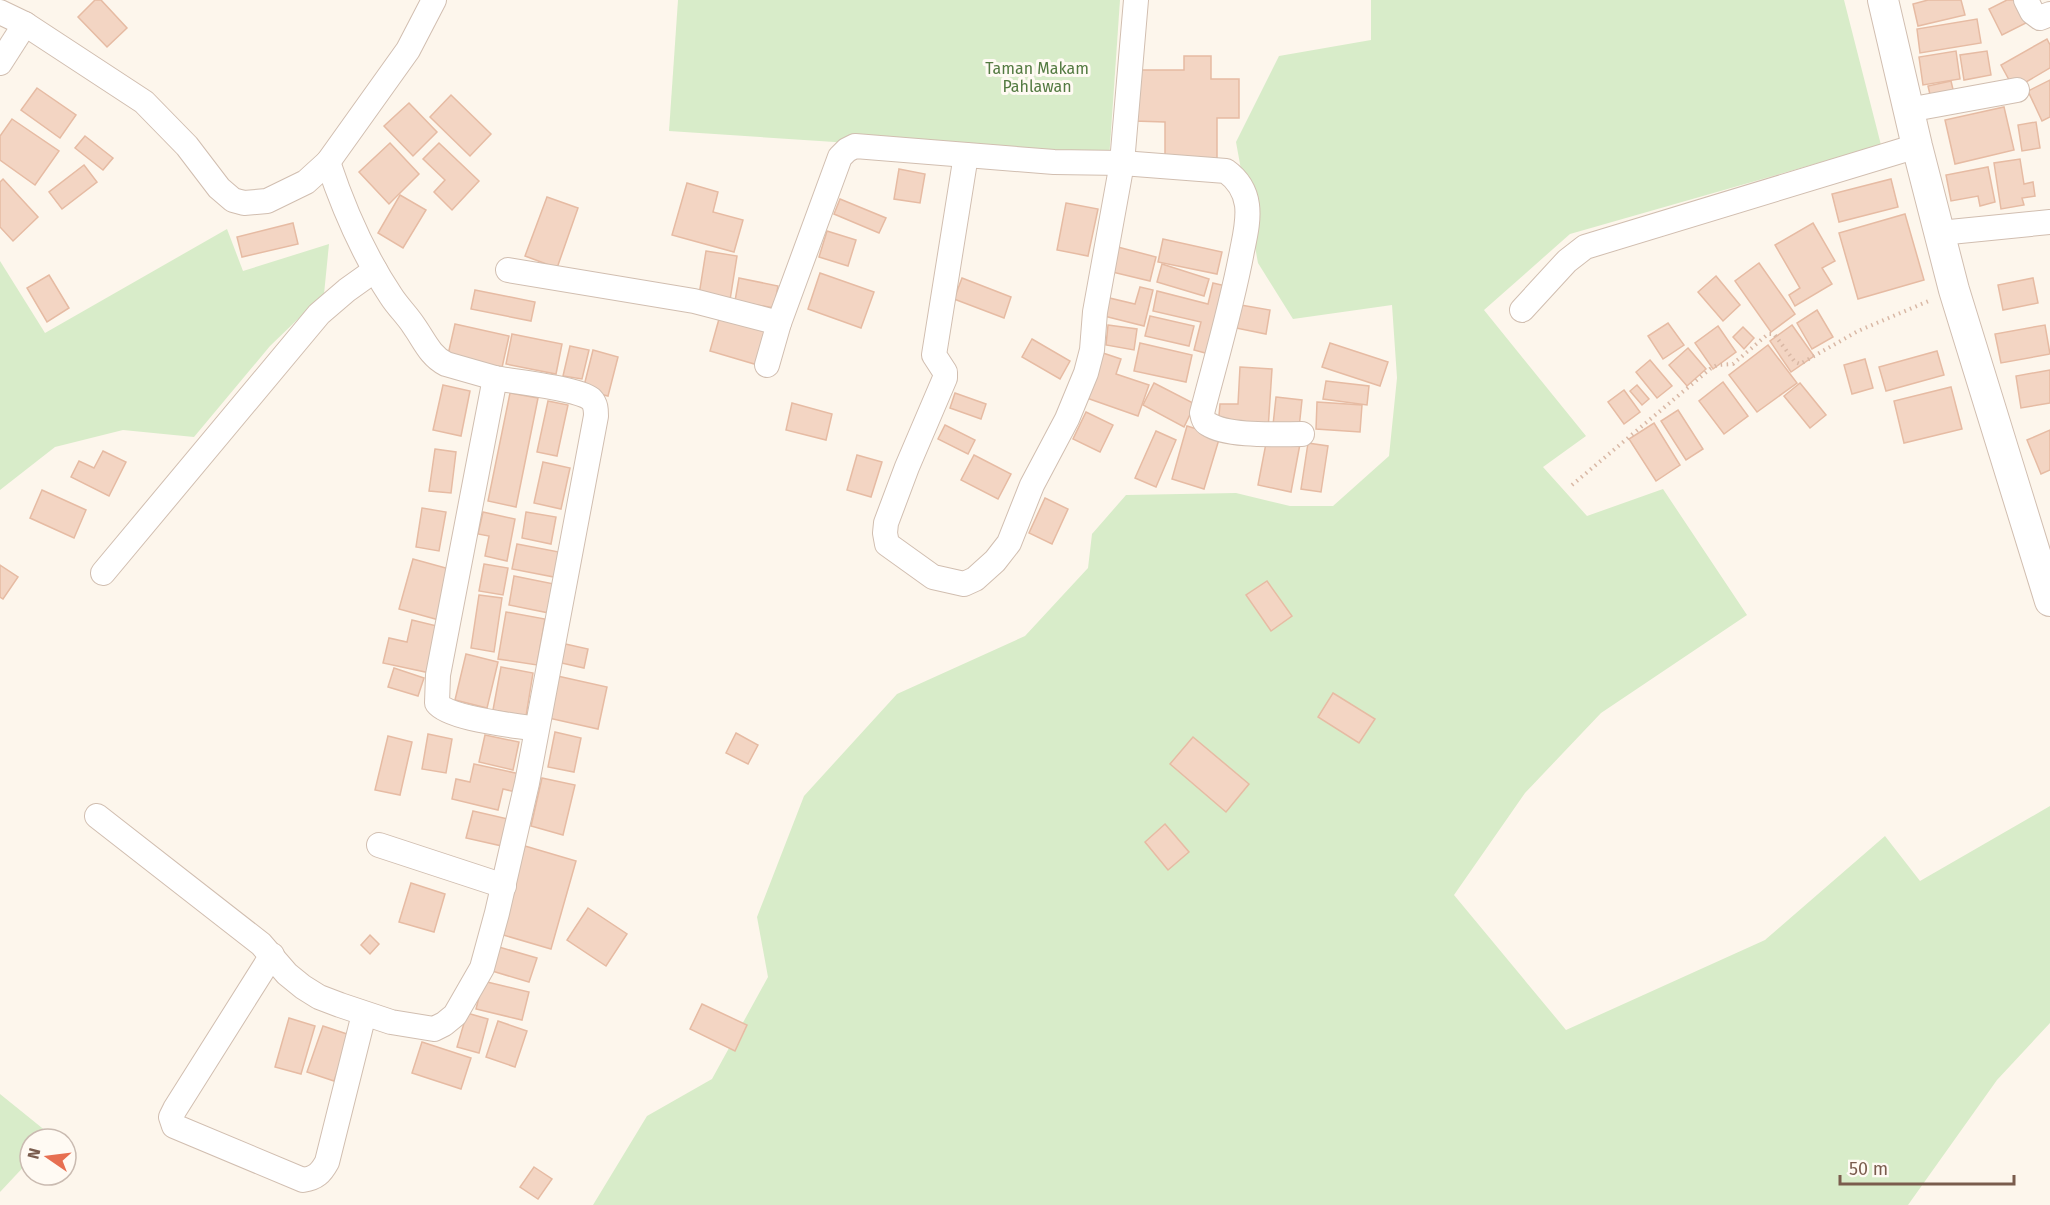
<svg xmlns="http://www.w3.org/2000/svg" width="2050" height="1205" viewBox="0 0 2050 1205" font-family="'Fira Sans',sans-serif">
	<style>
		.green { fill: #d8ecc9 }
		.building { fill: #f3d5c3; stroke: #e6bba3; stroke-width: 1.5 }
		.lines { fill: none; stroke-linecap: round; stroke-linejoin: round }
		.minor-casing { stroke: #d1beb0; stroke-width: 26 }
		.tertiary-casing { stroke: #d1beb0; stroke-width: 32 }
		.path { stroke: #d9b8a5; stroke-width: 4; stroke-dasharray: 1.5 4.5; stroke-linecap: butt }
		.minor { stroke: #fff; stroke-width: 24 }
		.tertiary { stroke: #fff; stroke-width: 30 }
		.labels { text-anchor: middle; stroke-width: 6; stroke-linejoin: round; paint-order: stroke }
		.park-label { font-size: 16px; fill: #537a41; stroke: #fffaf3 }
	</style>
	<rect width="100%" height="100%" fill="#fdf6ec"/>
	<!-- green -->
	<g class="green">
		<polygon points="678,0 1120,0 1109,160 669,131"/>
		<polygon points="1371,0 1844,0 1881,145 1570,234 1484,310 1586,436 1543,467 1587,516 1663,489 1747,615 1601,713 1525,793 1454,895 1566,1030 1765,940 1885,836 1920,881 2050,806 2050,1023 1997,1080 1908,1205 593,1205 647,1116 712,1079 768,977 757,917 804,796 897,694 1025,636 1088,568 1092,534 1126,495 1236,493 1290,506 1333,506 1389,456 1397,378 1392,305 1293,319 1258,263 1236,142 1279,56 1371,40"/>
		<polygon points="227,229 243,271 329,244 324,294 270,346 194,437 123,430 55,447 0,490 0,261 45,333"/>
		<polygon points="0,1094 52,1136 50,1139 30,1139 30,1160 0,1192"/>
	</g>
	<!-- building -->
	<g class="building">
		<polygon points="95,0 101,0 127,28 107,47 78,17"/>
		<polygon points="1928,0 1961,0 1965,15 1918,26 1913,4"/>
		<polygon points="2007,0 2022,0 2032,20 2002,35 1989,9"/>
		<polygon points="1977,19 1981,43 1920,53 1917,29"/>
		<polygon points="2047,39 2050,45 2050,68 2014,89 2001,65"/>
		<polygon points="1956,51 1960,79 1923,85 1919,57"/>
		<polygon points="1987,51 1991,75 1964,80 1960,55"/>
		<polygon points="1184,56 1211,56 1211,79 1239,79 1239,118 1217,118 1217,160 1165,160 1165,122 1134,121 1135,70 1184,70"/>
		<polygon points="2050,80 2050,117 2042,121 2028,91"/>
		<polygon points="1951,81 1955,98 1932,103 1928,86"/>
		<polygon points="37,88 76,115 60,138 21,110"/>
		<polygon points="451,95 491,134 470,156 430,117"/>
		<polygon points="409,103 437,132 413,156 384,126"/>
		<polygon points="2004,107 2014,150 1955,164 1945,120"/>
		<polygon points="12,119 59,151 35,185 0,160 0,136"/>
		<polygon points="2036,122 2040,148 2022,151 2018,125"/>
		<polygon points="85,136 113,158 103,170 75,148"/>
		<polygon points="390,143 419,174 389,204 359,172"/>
		<polygon points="439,143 479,181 452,210 434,192 445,180 423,159"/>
		<polygon points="2020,159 2024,184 2033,182 2035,196 2022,198 2024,205 2001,209 1994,163"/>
		<polygon points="84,165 97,182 62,209 49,192"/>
		<polygon points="1988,167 1995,202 1980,206 1978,196 1951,201 1946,175"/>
		<polygon points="899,169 925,174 920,203 894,199"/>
		<polygon points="3,179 38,217 13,241 0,227 0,182"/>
		<polygon points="1891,179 1898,207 1839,222 1832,194"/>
		<polygon points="687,183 718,192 713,212 743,220 734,252 672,235"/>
		<polygon points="400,195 426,210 403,248 378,233"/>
		<polygon points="547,197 578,208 557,268 525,256"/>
		<polygon points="840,199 886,218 879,233 834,214"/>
		<polygon points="1066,203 1098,209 1088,256 1057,250"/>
		<polygon points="1905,214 1924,280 1858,299 1839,233"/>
		<polygon points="293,223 298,244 242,257 237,237"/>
		<polygon points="1813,223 1835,261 1822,268 1832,284 1795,306 1789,295 1800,288 1775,245"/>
		<polygon points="827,231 856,240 848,266 819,257"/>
		<polygon points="1163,239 1222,252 1217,274 1158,262"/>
		<polygon points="1114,246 1156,257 1150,281 1108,271"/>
		<polygon points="706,251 737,256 730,300 699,295"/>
		<polygon points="1759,263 1795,314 1771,332 1735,281"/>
		<polygon points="1162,264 1209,279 1204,296 1157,282"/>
		<polygon points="820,273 874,292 861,328 808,309"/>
		<polygon points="49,275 69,308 47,322 27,288"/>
		<polygon points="1716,276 1740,305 1723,321 1698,292"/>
		<polygon points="739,278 778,286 774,308 735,301"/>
		<polygon points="962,278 1011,297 1004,318 954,299"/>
		<polygon points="2033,278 2038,303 2003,310 1998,285"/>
		<polygon points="1213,283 1226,286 1209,354 1194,350 1201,322 1153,311 1157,291 1208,304"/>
		<polygon points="1140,287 1153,290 1144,326 1096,314 1101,296 1135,304"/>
		<polygon points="475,290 535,302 531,321 471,309"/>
		<polygon points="1235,304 1270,310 1266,334 1231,327"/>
		<polygon points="1817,310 1833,337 1812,349 1797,323"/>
		<polygon points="1150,316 1194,326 1189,346 1145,336"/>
		<polygon points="719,319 770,333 761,366 710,351"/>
		<polygon points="1668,323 1684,345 1663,359 1648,336"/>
		<polygon points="455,324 509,336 501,372 447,359"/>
		<polygon points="1108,325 1137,329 1134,350 1106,345"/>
		<polygon points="1792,325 1814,356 1791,372 1770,341"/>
		<polygon points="2045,325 2050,354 2001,363 1995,334"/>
		<polygon points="1718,326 1736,352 1713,369 1695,343"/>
		<polygon points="1743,327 1754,338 1744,349 1733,337"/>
		<polygon points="512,334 562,344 556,374 506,364"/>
		<polygon points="1032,339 1070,361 1060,379 1022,357"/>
		<polygon points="1140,343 1192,355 1186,382 1134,371"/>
		<polygon points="1330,343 1388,362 1380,386 1322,367"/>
		<polygon points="1768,345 1797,383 1757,412 1729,375"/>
		<polygon points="570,346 589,350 582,379 563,376"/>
		<polygon points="1688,348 1706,369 1687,386 1669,365"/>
		<polygon points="593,350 618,357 608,396 583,390"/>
		<polygon points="1097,351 1121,359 1116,374 1149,385 1138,416 1081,396"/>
		<polygon points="1937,351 1944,375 1886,391 1879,367"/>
		<polygon points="1865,359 1873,388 1852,394 1844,365"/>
		<polygon points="1650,360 1672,386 1657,398 1636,372"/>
		<polygon points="1240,367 1272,369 1268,430 1218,427 1220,404 1238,404"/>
		<polygon points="2050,370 2050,403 2021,408 2016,376"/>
		<polygon points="1326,381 1369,386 1367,405 1323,399"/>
		<polygon points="1723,382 1748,416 1724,434 1699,401"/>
		<polygon points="1154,383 1195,404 1184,427 1143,405"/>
		<polygon points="1800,383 1826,415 1810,428 1784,396"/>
		<polygon points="443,385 470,391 461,436 433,430"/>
		<polygon points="1637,385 1649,399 1642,405 1630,391"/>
		<polygon points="1951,387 1962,429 1904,443 1894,401"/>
		<polygon points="1624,390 1640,412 1624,424 1608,402"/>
		<polygon points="510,393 538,398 516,507 488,501"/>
		<polygon points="955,393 986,404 981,419 950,408"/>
		<polygon points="1276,397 1302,400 1299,428 1273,425"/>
		<polygon points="548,401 568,405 557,456 537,452"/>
		<polygon points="1317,402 1362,405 1360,432 1316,429"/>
		<polygon points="792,403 832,414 826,440 786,430"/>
		<polygon points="1678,410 1703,449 1686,460 1661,421"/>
		<polygon points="1086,412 1113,425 1100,452 1073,439"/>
		<polygon points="1654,423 1680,465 1656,481 1629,439"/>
		<polygon points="945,425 975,440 968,454 938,439"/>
		<polygon points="1187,426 1220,436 1204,489 1172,479"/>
		<polygon points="2050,430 2050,470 2041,474 2027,440"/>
		<polygon points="1156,431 1176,440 1156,487 1135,478"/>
		<polygon points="1267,438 1300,444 1291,492 1258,485"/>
		<polygon points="1308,443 1328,446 1321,492 1301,489"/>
		<polygon points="435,449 456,452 451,493 429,491"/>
		<polygon points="103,451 126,462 109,496 71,477 79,461 94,468"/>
		<polygon points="857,455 882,462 871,497 847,490"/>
		<polygon points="974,455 1011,474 998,499 961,480"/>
		<polygon points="543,462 570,468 561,509 534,503"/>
		<polygon points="42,490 86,510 74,538 30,518"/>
		<polygon points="1045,498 1068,509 1052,544 1029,533"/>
		<polygon points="422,508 446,512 439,551 416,547"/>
		<polygon points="483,512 515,519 507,561 485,556 489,536 478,534"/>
		<polygon points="526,512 556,517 551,544 522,538"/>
		<polygon points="517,544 559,552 554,577 512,569"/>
		<polygon points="413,559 453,570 439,620 399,609"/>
		<polygon points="484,564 508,568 503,595 479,591"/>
		<polygon points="0,565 18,577 3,599 0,597"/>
		<polygon points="514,576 554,584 549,613 509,605"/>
		<polygon points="1267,581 1292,616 1271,631 1246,595"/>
		<polygon points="479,595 502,598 494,652 471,648"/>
		<polygon points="506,612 545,619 537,665 498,659"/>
		<polygon points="412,620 441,627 430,673 383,663 389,638 407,642"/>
		<polygon points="561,643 588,649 584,668 557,662"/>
		<polygon points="466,654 498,662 487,708 455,700"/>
		<polygon points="501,667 533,673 526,716 493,710"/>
		<polygon points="394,668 424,678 418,696 388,687"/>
		<polygon points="553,675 607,687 598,729 544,717"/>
		<polygon points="1333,693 1375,719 1359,743 1318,717"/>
		<polygon points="555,732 581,738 574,772 548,767"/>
		<polygon points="736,733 758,745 748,764 726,753"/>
		<polygon points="428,734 452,739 446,773 422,769"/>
		<polygon points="485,735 519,742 513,770 479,762"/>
		<polygon points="388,736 412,742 400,795 375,790"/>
		<polygon points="1193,737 1249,784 1226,812 1170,764"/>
		<polygon points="474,764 520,774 516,792 503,789 498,810 452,799 456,779 470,782"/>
		<polygon points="542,778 575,785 563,835 531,826"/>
		<polygon points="473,811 508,819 502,846 466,838"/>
		<polygon points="1165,824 1189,852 1168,870 1145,842"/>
		<polygon points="525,846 576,861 551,949 500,934"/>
		<polygon points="411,883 445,894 434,932 399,922"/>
		<polygon points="588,908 627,934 606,966 567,940"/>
		<polygon points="370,935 379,944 370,954 361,945"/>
		<polygon points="499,947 537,958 529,982 492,971"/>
		<polygon points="483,981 529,992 522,1020 476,1009"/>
		<polygon points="702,1004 747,1025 735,1051 690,1029"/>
		<polygon points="467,1013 488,1019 479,1053 457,1047"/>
		<polygon points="289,1018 315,1026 301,1074 275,1067"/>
		<polygon points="498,1021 527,1031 515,1067 486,1057"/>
		<polygon points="323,1026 350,1035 334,1081 307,1072"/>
		<polygon points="422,1042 471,1058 461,1089 412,1073"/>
		<polygon points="534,1167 552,1179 538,1199 520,1187"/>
	</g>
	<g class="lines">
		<!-- minor casing -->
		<g class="minor-casing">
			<g id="minor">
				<polyline points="2026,0 2032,12 2040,18 2050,14"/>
				<polyline points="0,12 25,24 144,102 187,146 219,188 233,200 244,203 267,201 306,182 328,162 408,50 434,0"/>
				<polyline points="0,63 25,24"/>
				<polyline points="1908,110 2017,90"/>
				<polyline points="966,155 934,355 945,372 945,378 907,467 886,523 885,533 887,544 933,577 964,584 975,579 995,561 1009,543 1032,485 1067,419 1086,373 1092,350 1095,312 1122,163 1136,0"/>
				<path d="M328,162C344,210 363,254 391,296C398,307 407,315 414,326C424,340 430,356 446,364L495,378L438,675L437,703C449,719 514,725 536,729"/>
				<polyline points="1940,233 2050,222"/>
				<polyline points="508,270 694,301 779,323"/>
				<polyline points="1522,310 1567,261 1585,247 1917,146"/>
				<path d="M767,365L779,323L840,157L847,150L855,146L1054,162L1122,163L1226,171C1237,179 1245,190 1247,205C1249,220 1245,236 1242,251C1232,305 1216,359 1202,413C1203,418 1204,422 1208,424C1228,437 1278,434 1302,434"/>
				<polyline points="103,573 319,314 347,290 375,270"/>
				<path d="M97,816L261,944L287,974L303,987L319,997L340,1005L391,1022L434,1029L444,1024L455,1015L482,968L497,913L527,783L596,416C596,410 596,404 591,399C577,388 516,382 495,378"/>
				<polyline points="379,845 504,886"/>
				<path d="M272,955L175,1109L171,1117L174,1126L303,1180C316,1178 321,1173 327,1162L364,1014"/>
			</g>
		</g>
		<!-- tertiary casing -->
		<g class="tertiary-casing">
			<polyline id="tertiary" points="1883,0 1917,146 1954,290 2050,601"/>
		</g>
		<!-- path -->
		<polyline class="path" points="1572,485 1710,369 1717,365 1733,364 1768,334 1774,334 1795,362 1800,364 1858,331 1931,300"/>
		<!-- minor -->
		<use href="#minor" class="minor"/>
		<!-- tertiary -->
		<use href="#tertiary" class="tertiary"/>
	</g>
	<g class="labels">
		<!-- park labels -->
		<g class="park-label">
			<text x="1037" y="74">Taman Makam<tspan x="1037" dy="18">Pahlawan</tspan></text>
		</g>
	</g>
	<!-- north arrow -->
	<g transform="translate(48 1157) rotate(284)"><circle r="28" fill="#fffaf3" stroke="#cabbb1" stroke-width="1.5"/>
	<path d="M0-4.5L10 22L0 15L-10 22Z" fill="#e76f51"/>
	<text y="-9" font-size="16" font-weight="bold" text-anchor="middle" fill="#7a5c4d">N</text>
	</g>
	<!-- scale -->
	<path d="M1840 1175v9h174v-9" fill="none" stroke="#7a5c4d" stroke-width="3"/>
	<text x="1849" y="1175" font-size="18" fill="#7a5c4d" stroke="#fffaf3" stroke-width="4.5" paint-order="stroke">50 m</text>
</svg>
